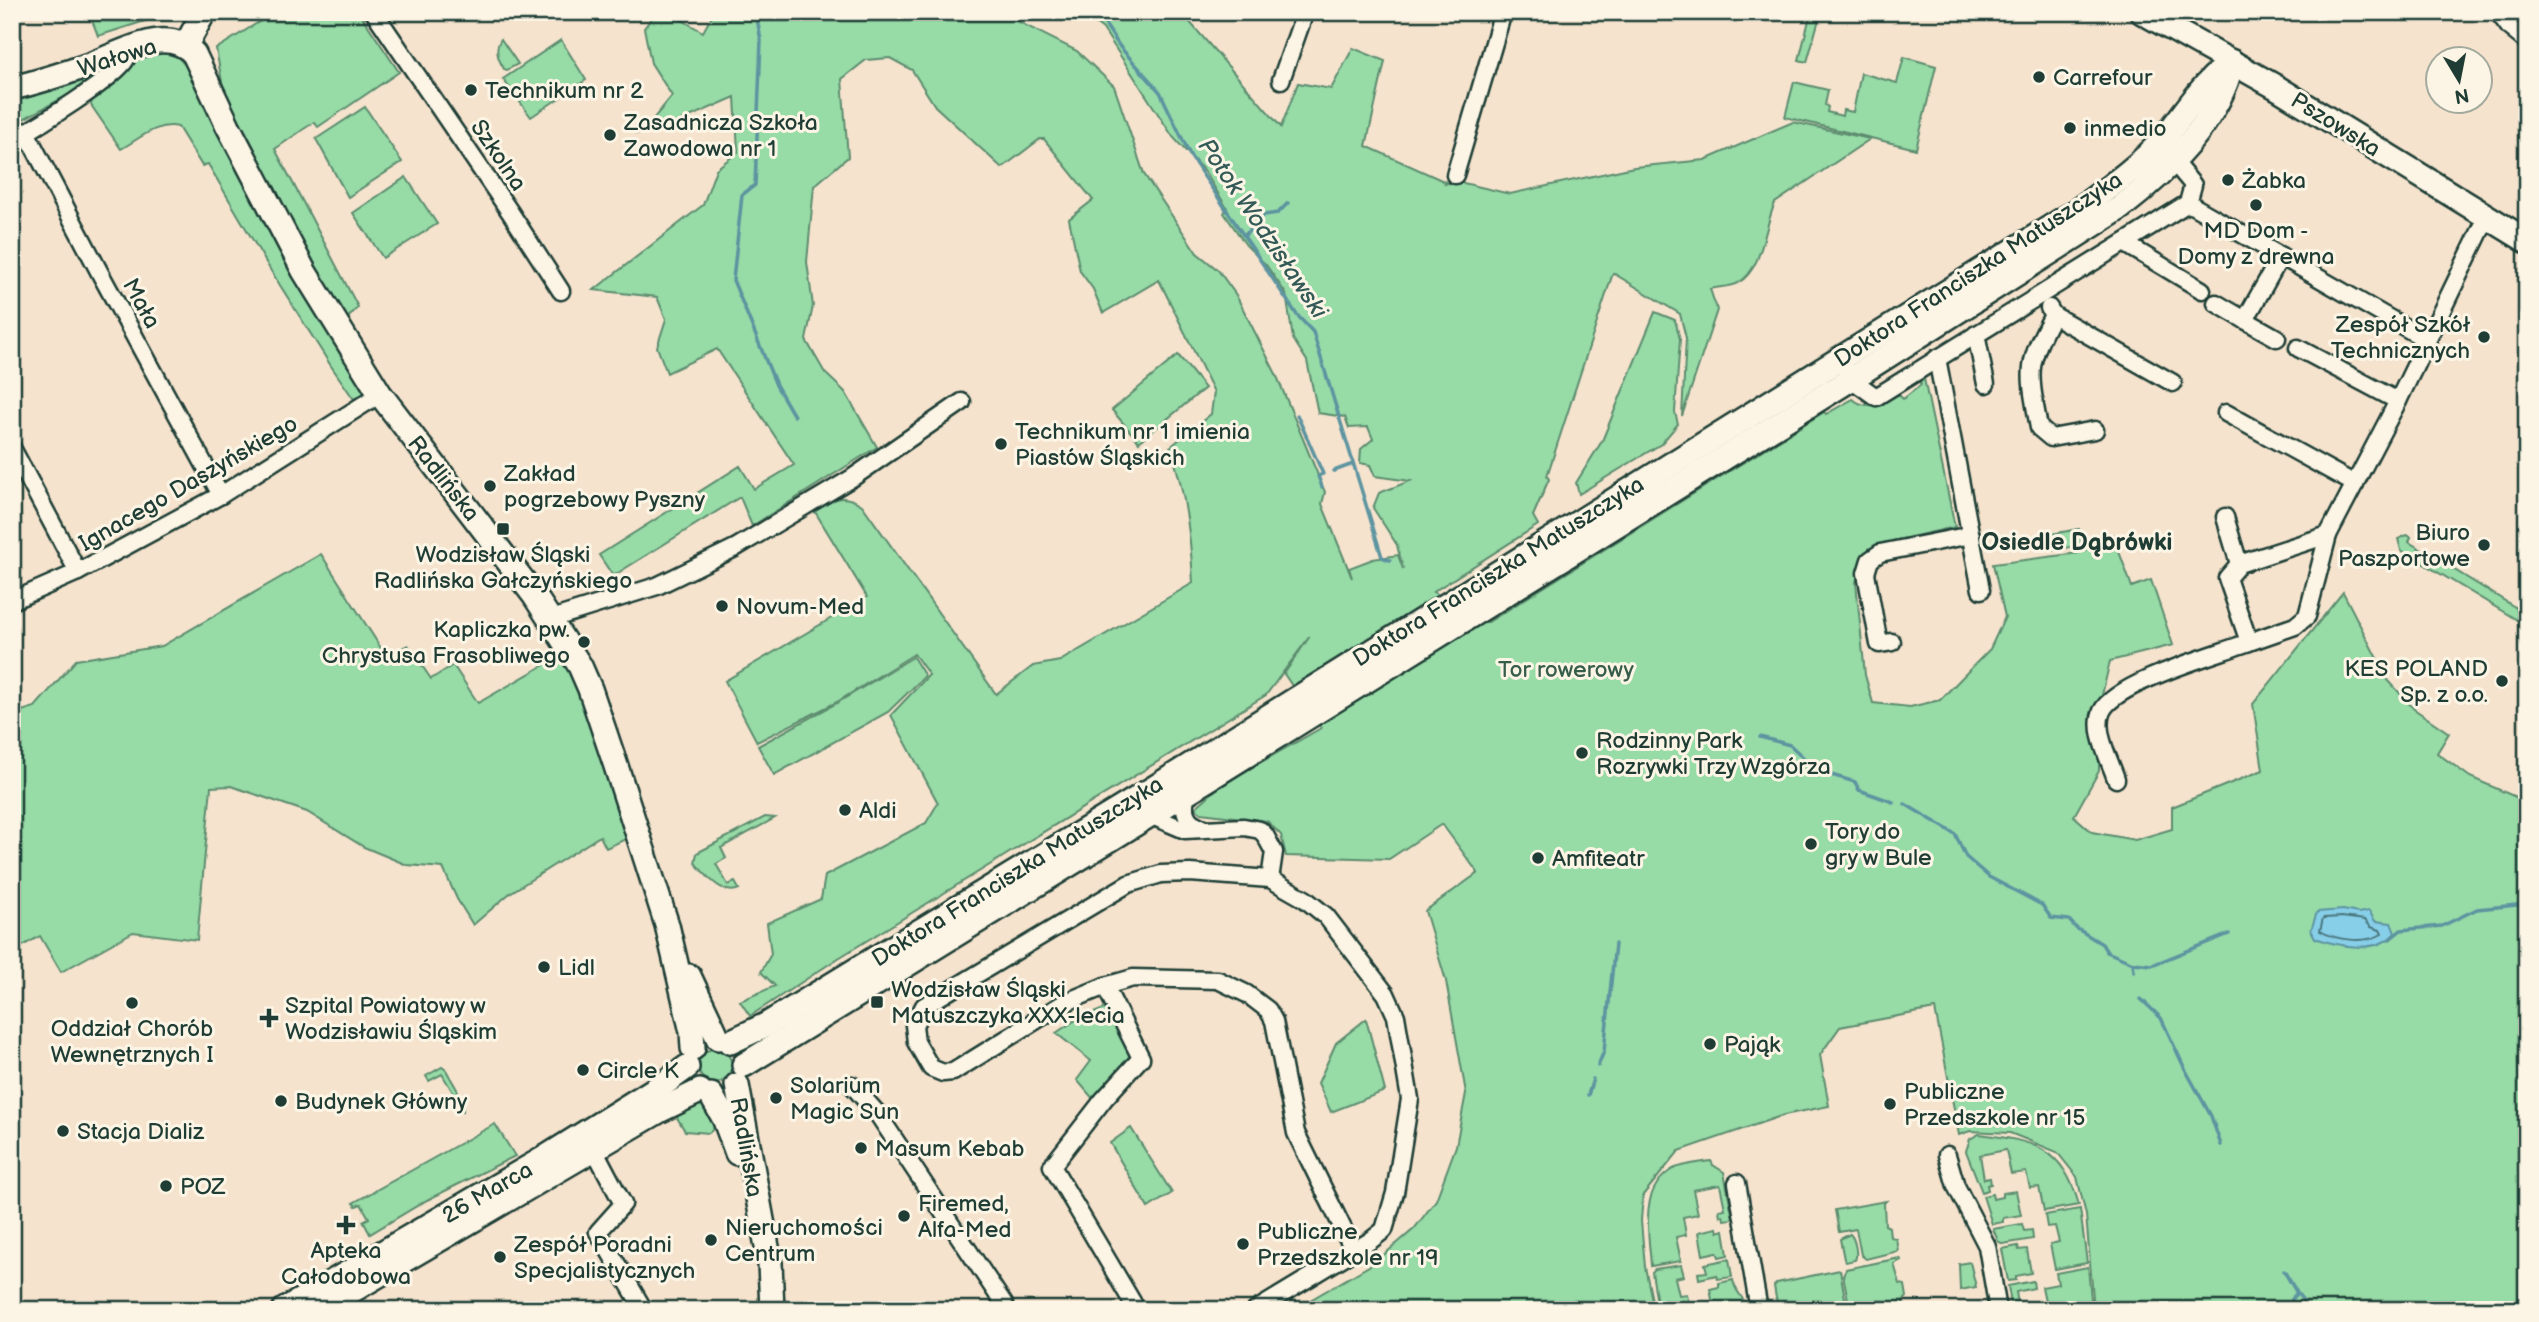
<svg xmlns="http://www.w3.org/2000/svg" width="2539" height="1322" viewBox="0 0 2539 1322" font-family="'Balsamiq Sans',sans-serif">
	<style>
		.green { fill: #97dba7; stroke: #5b8c6e; stroke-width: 2 }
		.water { fill: #87cee8; stroke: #5d94a0; stroke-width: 2 }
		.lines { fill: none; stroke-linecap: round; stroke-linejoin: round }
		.shore { stroke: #49777c; stroke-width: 2 }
		.stream { stroke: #5d94a0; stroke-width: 3.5 }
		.street-casing { stroke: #1f3d34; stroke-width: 21 }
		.secondary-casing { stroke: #1f3d34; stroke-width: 28 }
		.street { stroke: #fcf5e5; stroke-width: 16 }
		.secondary { stroke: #fcf5e5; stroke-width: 23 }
		.poi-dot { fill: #1f3d34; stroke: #fcf5e5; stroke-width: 2.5 }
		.labels { text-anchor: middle; stroke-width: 6; stroke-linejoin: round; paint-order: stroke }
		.street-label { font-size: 23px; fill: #1f3d34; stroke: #fcf5e5 }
		.poi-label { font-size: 23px; fill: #1f3d34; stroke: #fcf5e5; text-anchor: start }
		.park-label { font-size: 23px; fill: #375d4b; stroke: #fcf5e5 }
		.water-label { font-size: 24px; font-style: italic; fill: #345a58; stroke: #fcf5e5 }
		.neighbourhood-label { font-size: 24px; font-weight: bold; fill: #1f3d34; stroke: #fcf5e5 }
	</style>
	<rect width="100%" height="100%" fill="#f6e3ce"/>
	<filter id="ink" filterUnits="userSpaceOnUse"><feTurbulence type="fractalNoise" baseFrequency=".0143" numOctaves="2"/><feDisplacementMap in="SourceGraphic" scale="14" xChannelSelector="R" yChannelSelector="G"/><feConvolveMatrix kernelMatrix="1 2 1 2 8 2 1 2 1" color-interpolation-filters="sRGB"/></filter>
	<g filter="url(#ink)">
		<!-- green -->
		<g class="green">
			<polygon points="89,12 146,12 148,20 98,36"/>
			<polygon points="267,12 359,12 399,72 318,127 314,122 275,149 358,307 347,319 264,177 224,93 216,49 262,20"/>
			<path d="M651,12H675L682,20L703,32L714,12H999L1077,51L1114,86L1144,174L1197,253L1218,270L1236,295L1276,374L1325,492L1322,504L1352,578L1349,568L1373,559L1398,555L1403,569L1397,545L1373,508L1379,493L1410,481L1375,476L1370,465L1360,463L1361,449L1373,439L1368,427L1349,428L1345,417L1318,413L1307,361L1293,339L1286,294L1266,265L1246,245L1224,213L1227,208L1205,172L1173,137L1103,29L1090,19L1072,12H1181L1281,127L1298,83L1331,89L1353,48L1385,61L1366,146L1446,182L1445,184L1455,181L1510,194L1634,167L1705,160L1793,122L1870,139L1775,203C1764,227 1763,269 1738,283C1731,287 1718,287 1710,289L1717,310L1682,416L1686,338L1680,314L1613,273L1547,476L1549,479L1533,516L1538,525L1433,592L1488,622L1824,412L1826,414L1853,399C1867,412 1884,401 1897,393L1903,399L1921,385L1918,378L1923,374L1955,527L1884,543L1869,559H1863L1856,582L1865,675L1873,703L1910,707L1940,700L1990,649L2005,617L1993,564L2079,553L2113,535L2132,587L2151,580L2173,645L2110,661L2099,708V771L2074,816L2092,832L2135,840L2172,829V807L2263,770L2253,704L2343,592L2388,680L2414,709L2449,733L2437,753L2470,777L2527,802V1310H2094L2086,1215L2077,1177L2057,1152L2010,1133L1970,1131L1959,1135L1935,1009L1840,1027L1820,1055L1829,1106L1784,1115L1679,1151L1643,1195L1641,1221L1645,1267L1654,1310H1293L1374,1263L1414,1229L1436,1200L1456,1146L1466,1093L1446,981L1425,911L1478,873L1442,824L1389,859L1286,856L1281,835L1267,821L1201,813L1195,808L1221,785L1321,728L1284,674L1310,636L1266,695L837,959L750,1016L740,1001L775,986L761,972L771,954L767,923L821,899L825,876L926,823L938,803L891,715L929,675L914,654L837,702L757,742L725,681L867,597L814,510C833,499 842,492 862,505L996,694L1033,666L1060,661L1193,583C1191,537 1185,490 1170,447L1211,414L1214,392L1159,280L1103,313L1093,289L1080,271L1069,219L1093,200L1044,139H1040L1002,168L935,106L912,70L890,58L866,60L842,79L848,157L814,186L807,262L813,306L806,340L825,373L845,392L877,447L752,526L740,497L613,576L599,555L740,466L754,489L794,465L717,349L667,373L657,347L666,319L657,297L594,290L703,205L716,169L738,152L735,97L678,122L635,134L654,118L672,96L651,63L644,28L651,19Z"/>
			<polygon points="1811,12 1821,12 1807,62 1799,60"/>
			<path d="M501,39L518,64L507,70L504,69C498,59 494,49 501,39Z"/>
			<polygon points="561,40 586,80 531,117 503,79"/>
			<path d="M157,53H174L187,67L267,227L322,323L366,392L367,395L359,400L353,398L331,366L271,271L208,164L202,166L178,127C157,122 139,139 121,149L91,105L93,93L134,57Z"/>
			<polygon points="1904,57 1936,66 1916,149 1785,117 1794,82 1828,90 1825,105 1828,107 1827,112 1842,116 1843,110 1853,112 1861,73 1897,83"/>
			<polygon points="115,65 78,90 12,125 12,97"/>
			<polygon points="365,107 402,162 348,197 316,139"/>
			<polygon points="406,177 437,224 383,258 353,213"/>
			<polygon points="1655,312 1675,320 1680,339 1675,412 1678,424 1661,444 1579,494 1576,483 1602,441"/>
			<polygon points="1178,355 1205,388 1139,442 1112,410"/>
			<polygon points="2079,529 2082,545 2054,550 2051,534"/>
			<polygon points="2407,535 2411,537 2409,542 2523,612 2527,608 2527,626 2401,550 2398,539"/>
			<polygon points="321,554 386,656 408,645 431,679 453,665 478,703 562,655 581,694 626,839 606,848 600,836 510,893 473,925 457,899 443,868 407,865 364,847 307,812 231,786 211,787 197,940 133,932 61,972 40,936 12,952 12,714 35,707 76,660 162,646"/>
			<polygon points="913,657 925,676 888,712 774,775 758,746 837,703"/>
			<path d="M765,817L775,818L721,848L726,858L716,864L728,885L735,882L739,889C723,897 705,874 695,863L697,853Z"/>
			<polygon points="1106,1008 1132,1053 1094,1100 1077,1080 1091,1061 1056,1033 1074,1021"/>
			<polygon points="1366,1019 1385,1091 1331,1112 1318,1083 1336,1043"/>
			<circle cx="715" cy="1066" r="17"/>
			<polygon points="442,1067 446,1070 463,1100 463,1111 458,1110 457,1099 442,1074 429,1081 426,1076"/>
			<polygon points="697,1103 705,1105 720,1123 709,1133 685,1131 673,1111"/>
			<polygon points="495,1124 515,1156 427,1200 370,1234 363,1221 369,1218 361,1204 356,1206 353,1203"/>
			<polygon points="1131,1128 1172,1193 1148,1208 1110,1143"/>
			<path d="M1979,1134C2035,1141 2063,1147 2079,1205L2044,1211L2039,1187L2030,1188L2026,1172L2011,1174L2006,1150L1980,1155L1984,1179L1990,1178L1991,1184L1987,1185L1988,1190L1982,1192L1966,1151L1970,1139Z"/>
			<path d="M1711,1161L1713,1165L1724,1172L1733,1219L1724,1220L1723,1215L1720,1216L1719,1210L1725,1209L1720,1185L1693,1190L1698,1214L1683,1217L1686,1235L1676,1237L1681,1261L1651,1266C1649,1233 1638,1189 1673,1169C1684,1164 1699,1163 1711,1161Z"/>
			<polygon points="2016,1191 2021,1215 2003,1218 2003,1222 1992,1224 1983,1196 1992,1194 1993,1199 2002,1197 2002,1193"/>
			<polygon points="1886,1201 1884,1203 1885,1225 1889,1227 1890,1237 1896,1238 1898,1251 1866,1259 1861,1255 1856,1229 1839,1232 1835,1210"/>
			<polygon points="2080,1209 2087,1263 2055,1269 2050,1244 2059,1242 2055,1226 2047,1227 2045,1215"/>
			<polygon points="2022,1224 2024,1231 2032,1230 2033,1239 2003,1244 1998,1241 1993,1229"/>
			<polygon points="1717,1228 1718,1232 1724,1230 1728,1255 1719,1257 1717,1252 1703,1255 1699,1232"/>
			<path d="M1850,1234C1855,1239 1858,1254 1855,1260L1846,1262L1844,1259L1840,1239Z"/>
			<polygon points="2018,1246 2019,1250 2027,1249 2031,1273 2016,1276 2016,1280 2008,1281 2002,1249"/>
			<polygon points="1900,1258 1901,1260 1894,1264 1900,1284 1905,1285 1907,1297 1903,1301 1904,1309 1850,1310 1843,1275 1846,1269"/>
			<polygon points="1729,1259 1732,1277 1718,1279 1717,1275 1699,1279 1698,1273 1707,1272 1705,1264"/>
			<polygon points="1970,1262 1976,1287 1960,1290 1959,1264"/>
			<polygon points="1681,1265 1684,1276 1675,1278 1679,1295 1687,1294 1690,1310 1658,1310 1652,1272 1655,1269"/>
			<polygon points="2088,1267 2092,1310 2047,1310 2042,1287 2058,1284 2056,1273"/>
			<polygon points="1840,1270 1847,1310 1778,1310 1774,1286 1777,1283"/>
			<path d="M1733,1280C1735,1293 1746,1299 1748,1310H1714L1710,1289L1719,1287V1283Z"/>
			<polygon points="2033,1281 2034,1288 2016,1292 2019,1310 2012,1310 2008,1286"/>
		</g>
		<!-- water -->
		<path class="water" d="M2343,910L2358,913L2369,911L2375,921L2391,923L2395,933C2377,955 2338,946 2315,938L2311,930L2317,912Z"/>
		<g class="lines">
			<!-- shore -->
			<path class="shore" d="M2342,917L2365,920L2371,927L2380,930L2382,934C2365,944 2336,940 2320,931L2323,918Z"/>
			<!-- stream -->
			<g class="stream">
				<polyline points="760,12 757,18 761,41 755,185 742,195 733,280 776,385 794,416"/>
				<polyline points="1097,12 1120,47 1160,92 1191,157 1297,315 1313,332 1382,557 1390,560"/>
				<polyline points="1245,235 1264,215 1278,213 1288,203"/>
				<polyline points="1297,415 1323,474 1318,476 1322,487"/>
				<polyline points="1334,471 1353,464"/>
				<polyline points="1760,737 1790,745 1803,757 1806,763 1818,771 1855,782 1859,790 1893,802"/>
				<polyline points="1905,804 1955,834 1966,857 1989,877 2042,905 2051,918 2069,920 2076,928 2102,944 2107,952 2133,963 2152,965 2229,934"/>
				<polyline points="2390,939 2401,930 2442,926 2477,909 2527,904"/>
				<polyline points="2133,963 2134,971"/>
				<polyline points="2141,999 2161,1018 2185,1069 2211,1116 2221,1145"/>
				<polyline points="1598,1066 1604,1051 1615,944"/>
				<polyline points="1588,1095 1593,1079"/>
				<polyline points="2284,1271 2297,1293 2311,1310"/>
				<polyline points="2294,1310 2291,1299 2296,1294"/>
			</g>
			<!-- street casing -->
			<g class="street-casing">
				<g id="street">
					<polyline points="374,12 510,212 561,291"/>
					<polyline points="2498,12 2510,28 2527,42"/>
					<polyline points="1281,80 1305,12"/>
					<polyline points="26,132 101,275 221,495"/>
					<path d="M12,141C34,128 116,78 126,59C127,56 128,51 128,48"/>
					<polyline points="1455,175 1503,12"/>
					<polyline points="2188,203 2427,340"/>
					<polyline points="2124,243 2202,290"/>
					<polyline points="2216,303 2245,320"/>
					<polyline points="2049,308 2053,315 2173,383"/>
					<path d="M2053,315C2025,366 2029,372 2039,428L2051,438L2095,430"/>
					<polyline points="1976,334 1986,384"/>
					<polyline points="2277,338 2245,320 2281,256"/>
					<polyline points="2298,348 2398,401"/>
					<polyline points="1937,358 1981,590"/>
					<polyline points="1847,372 1851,379 1876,397 2188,203 2193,185 2173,161"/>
					<polyline points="2226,413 2355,484"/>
					<polyline points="12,448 78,572"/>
					<polyline points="2225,517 2239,564"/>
					<polyline points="12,601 78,572 221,495 380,394"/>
					<polyline points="551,619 657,586 735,548 852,478 962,402"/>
					<polyline points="1892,642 1879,644 1866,573 1870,560 1880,553 1971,535"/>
					<polyline points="2249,642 2295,626 2307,616 2328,535"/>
					<path d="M2116,779C2110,760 2093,731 2102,711C2116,682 2218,654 2249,642L2227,578L2239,564L2328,535L2398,401L2487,217"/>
					<path d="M1187,793C1182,811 1185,823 1205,828"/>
					<polyline points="1147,805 1159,819 1185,830 1244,827 1260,830 1265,835 1274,852 1270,879"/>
					<polyline points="1105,986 1141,1058 1104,1099 1052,1166 1137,1310"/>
					<polyline points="852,1085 877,1113 1004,1304 1004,1310"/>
					<polyline points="594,1149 623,1204 598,1232 644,1310"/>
					<polyline points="1947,1155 1956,1186 1987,1246 1998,1310"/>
					<polyline points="1737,1183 1759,1310"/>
					<polyline points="1256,1310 1370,1241 1384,1230 1395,1193 1410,1099 1396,1016 1386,994 1326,916 1305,899 1270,879 1190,873 1161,874 1128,884 924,1006 914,1025 916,1042 931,1068 943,1073 953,1072 1064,1003 1105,986 1133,978 1218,980 1247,994 1268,1010 1274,1021 1296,1133 1353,1249"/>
				</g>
			</g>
			<!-- secondary casing -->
			<g class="secondary-casing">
				<g id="secondary">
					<polyline points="2142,12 2276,87 2527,241"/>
					<polyline points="186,45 204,12"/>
					<path d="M12,88C39,82 66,73 92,64C122,53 167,24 194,54L228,126L304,271L380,394L534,595L580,666L590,689L615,763L667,925L692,1032L693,1048"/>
					<polyline points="689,976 718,1038"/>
					<path d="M730,1042L766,1025L1141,796L2078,210C2108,188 2140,166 2164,138C2187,111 2203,81 2232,62"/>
					<path d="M744,1065L1218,773L1851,379L2120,208C2166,173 2220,120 2232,62"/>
					<polyline points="737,1085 770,1263 772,1310"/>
					<polyline points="711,1095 724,1118 737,1153"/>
					<polyline points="284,1310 543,1159 665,1083 687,1067"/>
					<polyline points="319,1310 659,1111 700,1091"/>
				</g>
			</g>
			<!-- street -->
			<use href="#street" class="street"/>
			<!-- secondary -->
			<use href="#secondary" class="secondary"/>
		</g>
	</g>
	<!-- markers -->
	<g class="poi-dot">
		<circle cx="2039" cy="77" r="7"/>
		<circle cx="471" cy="90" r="7"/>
		<circle cx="2070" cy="128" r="7"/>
		<circle cx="610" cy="135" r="7"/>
		<circle cx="2228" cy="180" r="7"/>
		<circle cx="2256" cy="205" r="7"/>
		<circle cx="2484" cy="337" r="7"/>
		<circle cx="1001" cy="444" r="7"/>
		<circle cx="490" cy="486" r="7"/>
		<rect x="496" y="522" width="14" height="14" rx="3.5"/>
		<circle cx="2484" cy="545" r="7"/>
		<circle cx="722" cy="606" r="7"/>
		<circle cx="584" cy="642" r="7"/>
		<circle cx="2502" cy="681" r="7"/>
		<circle cx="1582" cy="753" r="7"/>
		<circle cx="845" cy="810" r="7"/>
		<circle cx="1811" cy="844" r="7"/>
		<circle cx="1538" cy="858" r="7"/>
		<circle cx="544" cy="967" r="7"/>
		<rect x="870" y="995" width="14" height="14" rx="3.5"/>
		<circle cx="132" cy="1003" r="7"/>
		<path d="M265.5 1007.5h7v7h7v7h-7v7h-7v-7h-7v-7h7z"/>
		<circle cx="1710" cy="1044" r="7"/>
		<circle cx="583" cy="1070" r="7"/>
		<circle cx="776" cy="1098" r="7"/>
		<circle cx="281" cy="1101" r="7"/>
		<circle cx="1890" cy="1104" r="7"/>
		<circle cx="63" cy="1131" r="7"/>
		<circle cx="861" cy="1148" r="7"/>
		<circle cx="166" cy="1186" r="7"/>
		<circle cx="904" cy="1216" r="7"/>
		<path d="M342.5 1214.5h7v7h7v7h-7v7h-7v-7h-7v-7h7z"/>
		<circle cx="711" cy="1240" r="7"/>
		<circle cx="1243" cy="1244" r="7"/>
		<circle cx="500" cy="1257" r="7"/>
	</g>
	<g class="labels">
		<!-- street labels -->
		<g class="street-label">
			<text transform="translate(117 57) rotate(-17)" y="8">Wałowa</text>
			<text transform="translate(2336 124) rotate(32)" y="8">Pszowska</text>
			<text transform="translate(499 155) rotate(56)" y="8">Szkolna</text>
			<text transform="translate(1978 269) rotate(-33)" y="8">Doktora Franciszka Matuszczyka</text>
			<text transform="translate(142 303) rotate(61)" y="8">Mała</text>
			<text transform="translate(444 478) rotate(52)" y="8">Radlińska</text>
			<text transform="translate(188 483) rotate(-30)" y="8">Ignacego Daszyńskiego</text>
			<text transform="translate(1498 571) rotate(-32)" y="8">Doktora Franciszka Matuszczyka</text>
			<text transform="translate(1017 871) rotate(-32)" y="8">Doktora Franciszka Matuszczyka</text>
			<text transform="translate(747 1147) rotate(80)" y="8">Radlińska</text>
			<text transform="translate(487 1192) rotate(-30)" y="8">26 Marca</text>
		</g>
		<!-- poi labels -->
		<g class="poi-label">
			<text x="2053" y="85">Carrefour</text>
			<text x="485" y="98">Technikum nr 2</text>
			<text x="624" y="130">Zasadnicza Szkoła<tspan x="624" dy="26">Zawodowa nr 1</tspan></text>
			<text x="2084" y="136">inmedio</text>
			<text x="2242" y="188">Żabka</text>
			<text x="2256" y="238" text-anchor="middle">MD Dom -<tspan x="2256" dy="26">Domy z drewna</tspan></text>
			<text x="2470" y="332" text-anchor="end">Zespół Szkół<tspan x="2470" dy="26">Technicznych</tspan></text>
			<text x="1015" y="439">Technikum nr 1 imienia<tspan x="1015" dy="26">Piastów Śląskich</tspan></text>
			<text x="504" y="481">Zakład<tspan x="504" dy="26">pogrzebowy Pyszny</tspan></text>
			<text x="2470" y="540" text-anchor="end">Biuro<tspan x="2470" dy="26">Paszportowe</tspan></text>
			<text x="503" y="562" text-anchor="middle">Wodzisław Śląski<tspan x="503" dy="26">Radlińska Gałczyńskiego</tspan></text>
			<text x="736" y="614">Novum-Med</text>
			<text x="570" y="637" text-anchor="end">Kapliczka pw.<tspan x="570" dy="26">Chrystusa Frasobliwego</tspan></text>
			<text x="2488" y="676" text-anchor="end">KES POLAND<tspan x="2488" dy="26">Sp. z o.o.</tspan></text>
			<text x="1596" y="748">Rodzinny Park<tspan x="1596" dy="26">Rozrywki Trzy Wzgórza</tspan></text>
			<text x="859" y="818">Aldi</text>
			<text x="1825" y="839">Tory do<tspan x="1825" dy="26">gry w Bule</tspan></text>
			<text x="1552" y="866">Amfiteatr</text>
			<text x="558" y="975">Lidl</text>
			<text x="891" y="997">Wodzisław Śląski<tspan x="891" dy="26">Matuszczyka XXX-lecia</tspan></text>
			<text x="285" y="1013">Szpital Powiatowy w<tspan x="285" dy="26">Wodzisławiu Śląskim</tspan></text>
			<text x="132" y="1036" text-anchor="middle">Oddział Chorób<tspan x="132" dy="26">Wewnętrznych I</tspan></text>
			<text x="1724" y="1052">Pająk</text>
			<text x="597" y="1078">Circle K</text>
			<text x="790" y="1093">Solarium<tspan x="790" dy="26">Magic Sun</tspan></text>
			<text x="1904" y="1099">Publiczne<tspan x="1904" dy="26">Przedszkole nr 15</tspan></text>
			<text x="295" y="1109">Budynek Główny</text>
			<text x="77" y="1139">Stacja Dializ</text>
			<text x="875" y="1156">Masum Kebab</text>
			<text x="180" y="1194">POZ</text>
			<text x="918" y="1211">Firemed,<tspan x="918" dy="26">Alfa-Med</tspan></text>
			<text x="725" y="1235">Nieruchomości<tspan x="725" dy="26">Centrum</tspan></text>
			<text x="1257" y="1239">Publiczne<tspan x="1257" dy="26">Przedszkole nr 19</tspan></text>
			<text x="514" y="1252">Zespół Poradni<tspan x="514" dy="26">Specjalistycznych</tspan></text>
			<text x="346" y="1258" text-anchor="middle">Apteka<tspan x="346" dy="26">Całodobowa</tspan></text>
		</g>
		<!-- park labels -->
		<g class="park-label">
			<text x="1566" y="677">Tor rowerowy</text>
		</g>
		<!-- water labels -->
		<g class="water-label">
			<text transform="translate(1263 228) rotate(56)" y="8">Potok Wodzisławski</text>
		</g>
		<!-- neighbourhood labels -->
		<g class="neighbourhood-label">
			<text x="2077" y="550">Osiedle Dąbrówki</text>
		</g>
	</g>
	<!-- margin -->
	<rect width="2539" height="1322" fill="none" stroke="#fcf5e5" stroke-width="42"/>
	<rect x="21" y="21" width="2497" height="1280" fill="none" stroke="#1f3d34" stroke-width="2.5" filter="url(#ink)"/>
	<!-- north arrow -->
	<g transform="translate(2459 80) rotate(170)"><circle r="33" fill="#fcf5e5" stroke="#a4ab9e" stroke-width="2"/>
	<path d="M0-5L12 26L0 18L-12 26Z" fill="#1f3d34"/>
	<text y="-10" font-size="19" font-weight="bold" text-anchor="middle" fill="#1f3d34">N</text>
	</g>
</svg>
